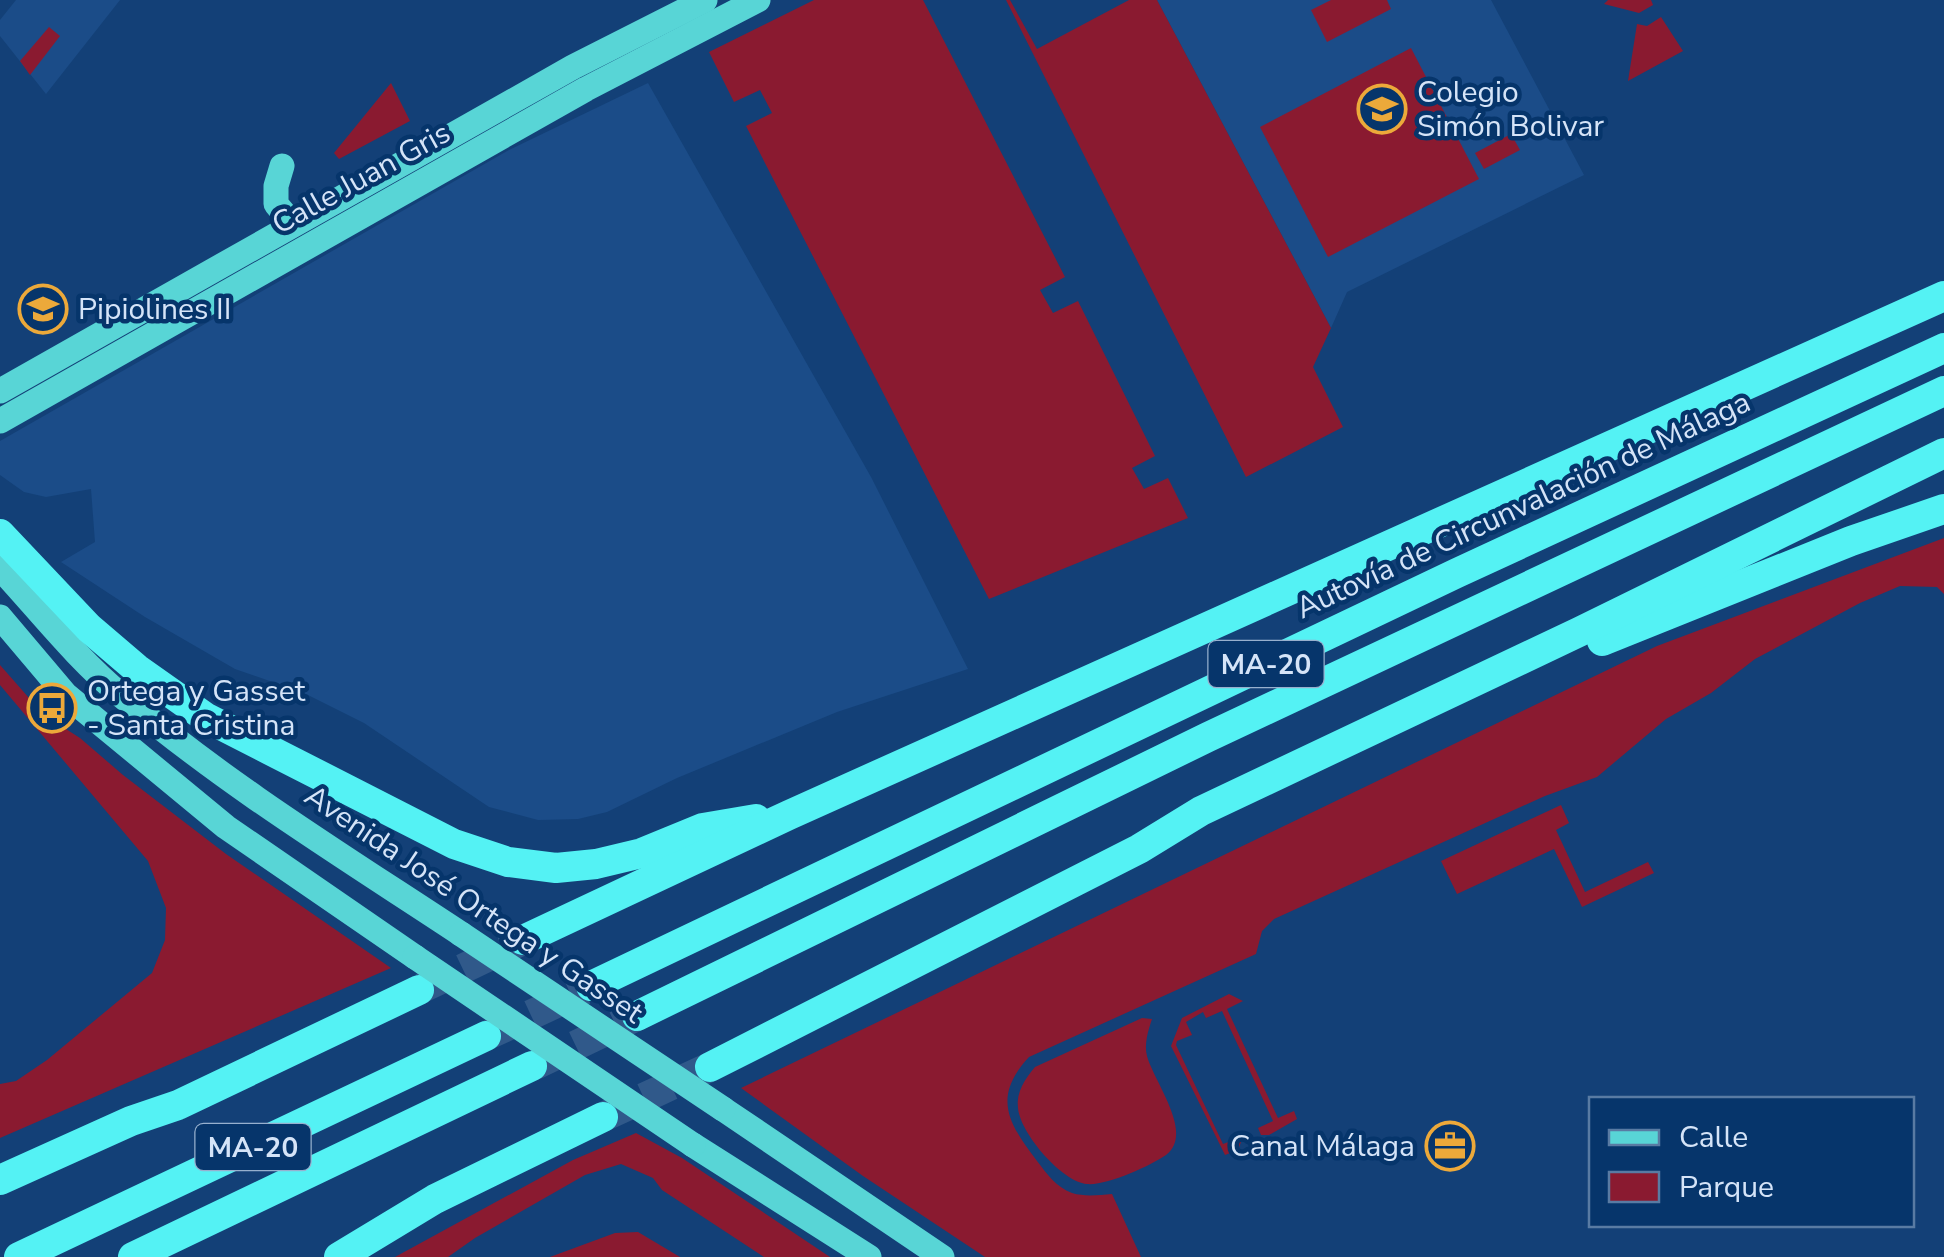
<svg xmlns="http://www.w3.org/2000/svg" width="1944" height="1257" viewBox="0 0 1944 1257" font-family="'Nunito Sans',sans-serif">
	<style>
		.built { fill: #1b4c88 }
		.green { fill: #8a1a30 }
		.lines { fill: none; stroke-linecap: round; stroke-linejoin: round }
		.highway-tunnel { stroke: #30598a; stroke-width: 30; stroke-dasharray: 30 15; stroke-linecap: butt }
		.major { stroke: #58d5d6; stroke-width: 25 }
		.highway { stroke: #54f2f4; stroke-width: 30 }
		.major-bridge { stroke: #58d5d6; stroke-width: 25 }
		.labels { text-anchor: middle; stroke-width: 9; stroke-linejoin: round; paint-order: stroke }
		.shield { fill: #06356b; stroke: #97b0ce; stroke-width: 2.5 }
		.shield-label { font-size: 28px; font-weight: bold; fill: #d5e4f8 }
		.poi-label { font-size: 30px; fill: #d5e4f8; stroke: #06356b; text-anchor: start }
		.street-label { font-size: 30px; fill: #d5e4f8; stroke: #06356b }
	</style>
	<rect width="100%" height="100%" fill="#134077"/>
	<!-- built -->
	<g class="built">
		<polygon points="16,0 120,0 46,94 0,36 0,20"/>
		<polygon points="1157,0 1491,0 1584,175 1347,292 1331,328"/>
		<polygon points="648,83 871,477 968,669 837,712 677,778 607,812 578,819 538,820 489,807 364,723 304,693 235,669 145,617 61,562 95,542 91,489 46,497 24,492 0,475 0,441 509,150"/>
	</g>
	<!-- green -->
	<g class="green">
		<polygon points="814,0 923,0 1065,277 1040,290 1053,313 1078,301 1155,456 1132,468 1144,489 1168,478 1188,518 989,599 746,126 772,113 760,90 734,102 709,52"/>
		<polygon points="1006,0 1010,0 1037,49 1129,0 1157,0 1331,328 1313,367 1343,427 1246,477"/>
		<polygon points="1331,0 1387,0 1391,9 1327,42 1311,10"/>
		<polygon points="1608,0 1651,0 1653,5 1639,13 1604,4"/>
		<polygon points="1661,17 1683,51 1628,81 1637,24 1647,26"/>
		<polygon points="49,27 60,36 30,75 20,61"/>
		<polygon points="1411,48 1479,179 1328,257 1260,127"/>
		<polygon points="391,83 410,121 339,159 334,153"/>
		<polygon points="1511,134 1520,150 1484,169 1475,153"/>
		<path d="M1944,538V594L1937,587L1900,586L1860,603L1755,659L1711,693L1666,719L1597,777L1545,796L1274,919L1262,931L1256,954L1029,1057C992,1097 1008,1123 1037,1161C1047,1174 1056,1187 1072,1193C1085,1197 1099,1195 1112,1194L1141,1257H985L863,1176L741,1088L1657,646Z"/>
		<polygon points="0,665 44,715 80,738 123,775 226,854 391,968 0,1138 0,1084 16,1081 47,1060 152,973 165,940 166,908 148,861 0,685"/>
		<polygon points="1561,805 1569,823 1556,830 1585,892 1648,862 1654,873 1582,907 1554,849 1457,894 1441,861"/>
		<polygon points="1229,994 1243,1001 1227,1009 1278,1118 1294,1111 1297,1119 1269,1135 1261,1135 1258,1128 1273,1121 1222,1011 1206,1018 1203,1012 1186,1022 1192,1035 1177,1041 1176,1045 1223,1144 1239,1138 1241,1142 1238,1150 1225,1155 1171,1046 1182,1018"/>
		<path d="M1142,1018L1152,1019C1148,1031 1144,1044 1147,1056C1154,1082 1195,1134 1166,1155C1150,1166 1106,1186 1087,1184C1062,1182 1020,1133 1018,1108C1016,1092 1025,1079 1035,1067Z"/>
		<polygon points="636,1133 682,1158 830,1257 764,1257 662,1190 653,1178 621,1164 585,1175 475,1238 448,1257 395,1257 573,1160"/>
		<polygon points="638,1232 680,1257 550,1257 615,1233"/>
	</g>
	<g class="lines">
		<!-- highway-tunnel -->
		<g class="highway-tunnel">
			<polyline points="422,988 523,940"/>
			<polyline points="490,1034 584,990"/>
			<polyline points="535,1065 637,1016"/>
			<polyline points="603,1117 710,1067"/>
		</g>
		<!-- major -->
		<g class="major">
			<polyline points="282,166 276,186 276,204 287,217 302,219"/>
			<polyline points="0,391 573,67 705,0"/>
			<polyline points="0,421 586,89 758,0"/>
			<path d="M0,568C40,611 76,658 122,696C227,785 346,858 461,934"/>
			<polyline points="0,617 66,695 226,827 415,957"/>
			<polyline points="723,1109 942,1257"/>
			<polyline points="693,1145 869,1257"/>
		</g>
		<!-- highway -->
		<g class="highway">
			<polyline points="0,534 89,628 137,669 205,717 454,844 508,862 556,868 596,864 642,853 703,828 756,819"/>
			<polyline points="1602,641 1851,541 1944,509"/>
			<polyline points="523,940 789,815 1944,296"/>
			<polyline points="591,986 1457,573 1944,348"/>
			<polyline points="637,1016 1208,737 1944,391"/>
			<polyline points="710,1067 1139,849 1201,811 1579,632 1944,453"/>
			<polyline points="0,1180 131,1121 178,1105 419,990"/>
			<polyline points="19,1257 486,1036"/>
			<polyline points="133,1257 532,1066"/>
			<polyline points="339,1257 435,1199 603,1117"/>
		</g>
		<!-- major-bridge -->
		<g class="major-bridge">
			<polyline points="461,934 723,1109"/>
			<polyline points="415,957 693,1145"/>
		</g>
	</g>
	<!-- icons -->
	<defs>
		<g id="school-ring" transform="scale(2.5)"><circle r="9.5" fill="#06356b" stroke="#eca93a" stroke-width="1.5"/><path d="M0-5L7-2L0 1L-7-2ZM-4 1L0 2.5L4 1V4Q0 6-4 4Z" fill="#eca93a"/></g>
		<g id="bus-ring" transform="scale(2.5)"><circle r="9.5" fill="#06356b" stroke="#eca93a" stroke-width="1.5"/><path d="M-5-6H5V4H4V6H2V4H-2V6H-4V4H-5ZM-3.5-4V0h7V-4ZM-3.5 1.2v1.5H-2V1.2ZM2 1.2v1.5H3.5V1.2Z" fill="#eca93a"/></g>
		<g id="office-ring" transform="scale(2.5)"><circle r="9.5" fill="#06356b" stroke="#eca93a" stroke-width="1.5"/><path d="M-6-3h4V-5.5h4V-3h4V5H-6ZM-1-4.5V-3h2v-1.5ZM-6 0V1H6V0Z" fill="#eca93a"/></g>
	</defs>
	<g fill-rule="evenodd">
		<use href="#school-ring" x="1382" y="109"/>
		<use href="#school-ring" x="43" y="309"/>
		<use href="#bus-ring" x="52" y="708"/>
		<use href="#office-ring" x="1450" y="1146"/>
	</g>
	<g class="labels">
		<!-- shield labels -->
		<g class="shield">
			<rect x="1208.5" y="641" width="115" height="46" rx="8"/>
			<rect x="195.5" y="1124" width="115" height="46" rx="8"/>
		</g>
		<g class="shield-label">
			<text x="1266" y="674">MA-20</text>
			<text x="253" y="1157">MA-20</text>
		</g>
		<!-- poi labels -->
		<g class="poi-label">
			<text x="1417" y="102">Colegio<tspan x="1417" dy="34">Simón Bolivar</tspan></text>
			<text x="78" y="319">Pipiolines II</text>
			<text x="87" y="701">Ortega y Gasset<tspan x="87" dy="34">- Santa Cristina</tspan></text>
			<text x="1415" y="1156" text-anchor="end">Canal Málaga</text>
		</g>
		<!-- street labels -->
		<g class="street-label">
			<text transform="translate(361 178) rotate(-29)" y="10">Calle Juan Gris</text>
			<text transform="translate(1523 505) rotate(-25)" y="10">Autovía de Circunvalación de Málaga</text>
			<text transform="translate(474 904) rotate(34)" y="10">Avenida José Ortega y Gasset</text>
		</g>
	</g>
	<!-- legend -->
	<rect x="1589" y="1097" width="325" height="130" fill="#06356b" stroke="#597ba3" stroke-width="2.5"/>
	<rect x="1609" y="1130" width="50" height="15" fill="#58d5d6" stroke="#597ba3" stroke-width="2.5"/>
	<text x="1679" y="1147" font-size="30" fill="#d5e4f8">Calle</text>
	<rect x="1609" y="1172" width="50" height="30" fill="#8a1a30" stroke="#597ba3" stroke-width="2.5"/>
	<text x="1679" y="1197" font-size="30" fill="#d5e4f8">Parque</text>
</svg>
